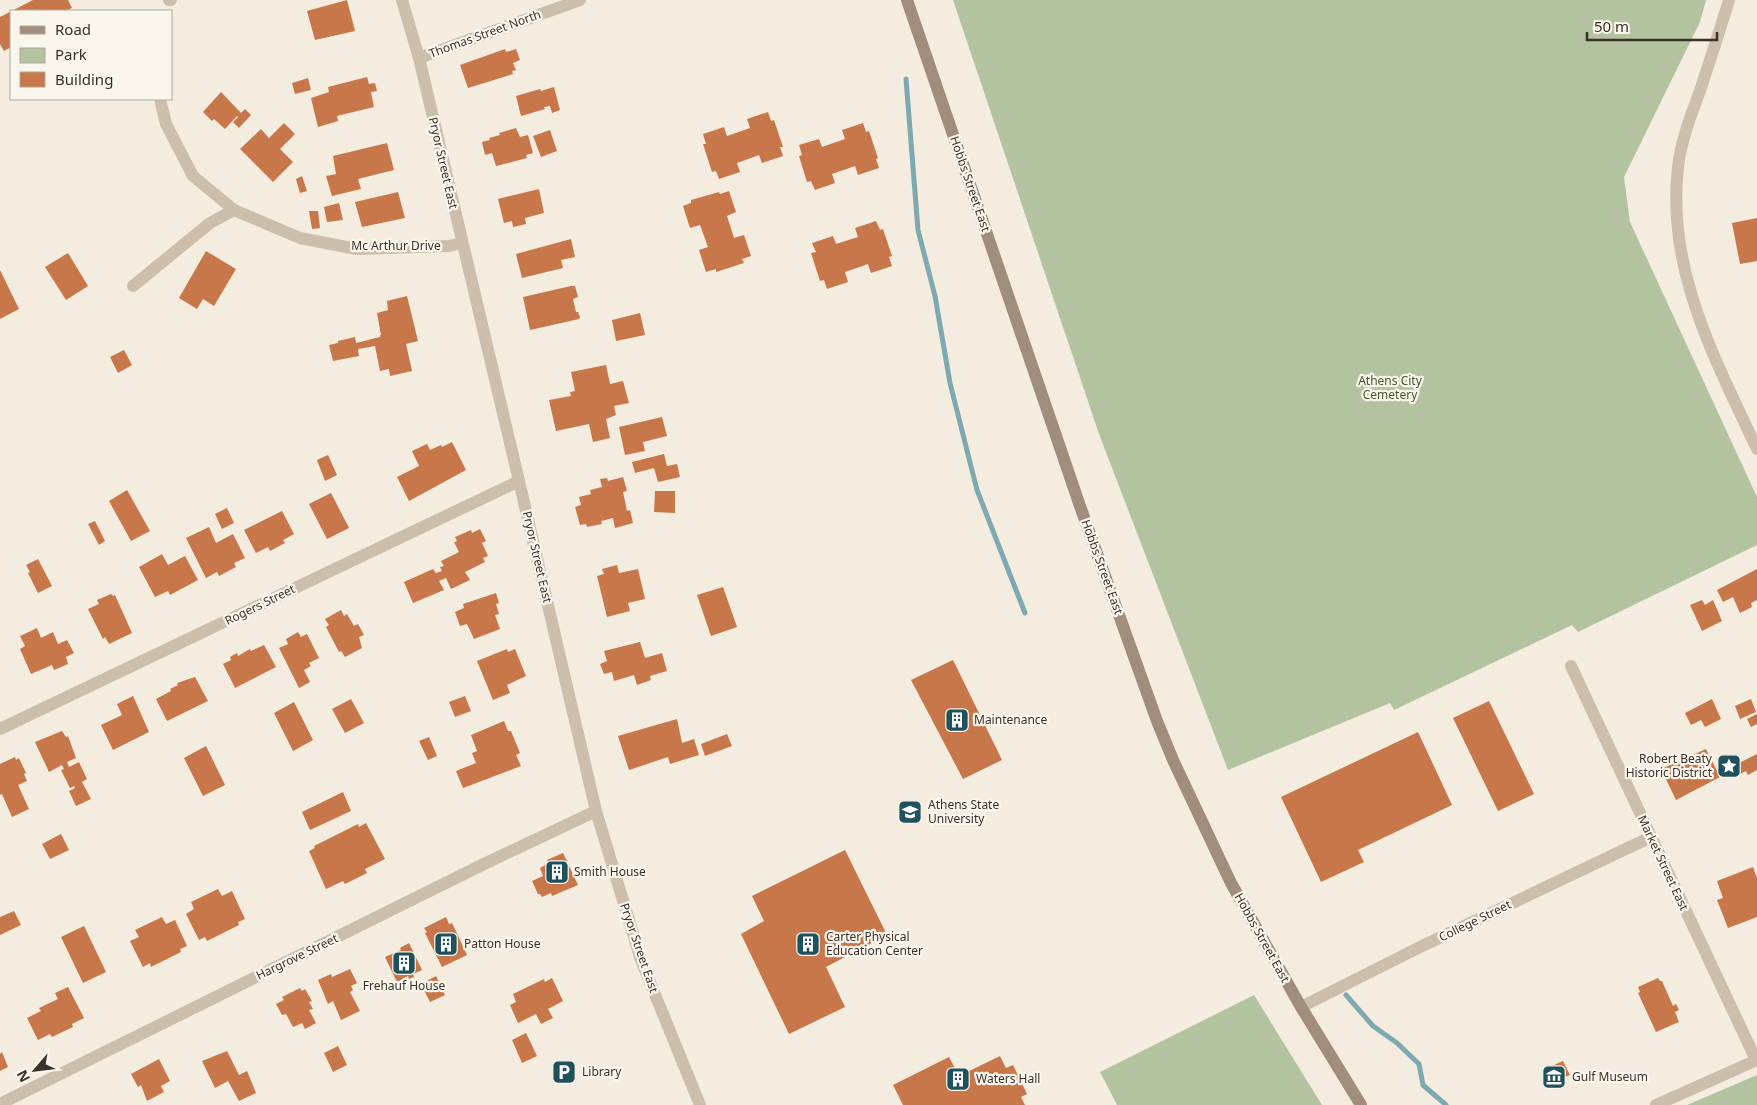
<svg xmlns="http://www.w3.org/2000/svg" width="1757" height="1105" viewBox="0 0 1757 1105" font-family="'Noto Sans',sans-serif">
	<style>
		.green { fill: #b3c39f }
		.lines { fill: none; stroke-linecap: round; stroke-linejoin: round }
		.stream { stroke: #7ea9b1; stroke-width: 5 }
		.building { fill: #c7774a }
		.minor { stroke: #ccbeab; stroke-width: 12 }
		.tertiary { stroke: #ccbeab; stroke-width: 12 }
		.secondary { stroke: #a08d7c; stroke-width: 12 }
		.labels { text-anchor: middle; stroke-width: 4.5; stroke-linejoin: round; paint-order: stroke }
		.street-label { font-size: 12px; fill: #3a312a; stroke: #fbf6ec }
		.park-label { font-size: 12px; fill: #44592d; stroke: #fbf6ec }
		.poi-label { font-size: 12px; fill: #3a312a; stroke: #fbf6ec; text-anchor: start }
	</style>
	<rect width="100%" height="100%" fill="#f3ecdf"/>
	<!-- green -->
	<g class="green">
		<polygon points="953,0 1706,0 1700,22 1624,177 1630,222 1757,497 1757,545 1578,632 1572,625 1394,710 1390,703 1228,770 1099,434"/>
		<polygon points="1254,995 1322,1105 1117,1105 1100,1072"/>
		<polygon points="1757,1075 1757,1105 1687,1105"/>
	</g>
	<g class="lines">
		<!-- stream -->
		<g class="stream">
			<polyline points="906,79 918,230 935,296 950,383 977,490 1025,613"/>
			<polyline points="1346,995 1373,1026 1397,1043 1419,1064 1423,1085 1446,1105"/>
		</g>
	</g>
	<!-- building -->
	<g class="building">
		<polygon points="33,0 68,0 72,8 65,11 11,11 11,47 4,51 0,44 0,17"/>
		<polygon points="347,0 355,31 315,40 307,11"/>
		<polygon points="505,49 506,52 516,49 520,60 513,63 516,70 512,71 513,74 468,88 460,65"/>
		<polygon points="367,77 369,84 375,83 377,91 371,92 374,107 337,116 338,121 318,127 311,98 329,92 328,87"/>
		<polygon points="308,78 311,90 295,94 292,83"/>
		<polygon points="554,87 560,110 552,113 550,106 544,107 545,109 521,116 516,96 540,89 541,91"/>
		<polygon points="221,92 241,113 245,109 251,115 239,128 233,122 238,117 237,116 225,129 214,119 212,121 203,112"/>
		<polygon points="768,112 771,121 774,120 783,147 780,147 783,156 762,163 759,155 737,163 740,172 719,179 716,171 712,172 703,144 706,144 703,134 724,127 727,136 750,128 747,119"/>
		<polygon points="284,123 295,134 280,149 293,162 273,182 240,149 261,129 269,138"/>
		<polygon points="863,123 866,132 869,131 878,158 876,159 879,168 858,175 855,166 832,174 835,183 815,190 811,181 807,182 799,156 802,155 799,145 819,139 822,147 845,139 842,130"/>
		<polygon points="516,128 520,137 528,135 533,153 526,155 527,158 496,166 492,153 485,155 482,142 490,140 489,138 500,135 499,133"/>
		<polygon points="550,130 557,151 541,157 533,136"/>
		<polygon points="387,143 394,170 358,179 361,189 332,196 326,176 336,174 333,156"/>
		<polygon points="302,176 307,191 300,193 296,179"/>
		<polygon points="539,189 544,213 525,218 526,224 513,227 512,221 504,223 498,199"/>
		<polygon points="729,191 736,212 727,216 734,238 744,235 751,256 742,259 744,263 716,272 716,269 706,272 699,250 708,247 700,225 690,228 683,206 691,203 691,200 719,192 720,194"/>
		<polygon points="398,192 405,218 362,227 355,202"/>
		<polygon points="339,203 343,220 327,222 324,207"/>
		<polygon points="309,211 318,211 320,228 312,229"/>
		<polygon points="1757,218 1757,261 1740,264 1732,223"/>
		<polygon points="876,221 880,230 883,229 892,256 889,257 892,266 871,273 868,264 845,272 848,282 827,289 824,280 820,281 811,253 816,252 812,243 833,236 836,244 858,237 855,228"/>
		<polygon points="571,239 575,257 561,260 563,268 522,278 516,254"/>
		<polygon points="206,251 236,269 214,306 203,299 197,309 179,298"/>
		<polygon points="68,253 88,286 66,300 45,267"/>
		<polygon points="0,270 19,309 0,319"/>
		<polygon points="571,286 575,286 578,297 573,299 576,312 578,312 580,317 579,319 530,330 523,297"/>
		<polygon points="407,296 418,341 406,344 412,371 390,376 389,369 380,371 375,346 358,349 359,356 333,361 329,345 338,343 338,341 355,337 356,343 380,337 380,335 381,335 377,313 388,310 387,301"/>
		<polygon points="640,313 645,335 616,341 612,320"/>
		<polygon points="124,350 132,365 118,373 110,357"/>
		<polygon points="606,365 610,384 623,381 629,403 614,406 616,415 606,419 610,438 593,442 589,424 556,431 549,400 571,396 570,392 575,391 571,372"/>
		<polygon points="662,417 667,436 643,442 645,451 625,455 619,427"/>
		<polygon points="452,442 466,470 409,501 397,477 419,466 412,451 427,444 430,450 441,445 442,447"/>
		<polygon points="664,454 667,466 677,464 680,477 658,482 654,468 635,473 632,462"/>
		<polygon points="328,455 337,475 325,481 317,460"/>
		<polygon points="623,477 627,491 623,492 627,511 630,510 633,523 615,528 613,518 601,521 602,524 587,527 586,524 580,525 575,507 581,505 579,497 591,494 590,490 602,487 600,479 607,478 608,481"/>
		<polygon points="127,490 150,531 131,541 109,501"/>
		<polygon points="655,491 675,491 675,513 654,512"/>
		<polygon points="331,493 349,528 327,539 309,504"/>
		<polygon points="227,508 234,523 222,529 215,514"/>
		<polygon points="282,511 294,534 283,540 285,543 270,551 268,547 256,553 244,530"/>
		<polygon points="95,521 105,541 99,545 88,524"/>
		<polygon points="209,527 216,543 233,534 245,558 234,563 236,567 219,576 217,572 206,578 186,538"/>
		<polygon points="480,529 486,541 482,543 488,556 483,558 485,562 465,572 470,580 451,589 446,578 439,581 444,590 413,603 404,582 433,569 436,573 442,571 440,567 444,566 441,561 459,552 454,542 457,541 455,537 471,530 472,533"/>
		<polygon points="162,554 168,565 185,556 198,580 170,595 168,591 155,597 139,567"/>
		<polygon points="38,559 52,586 38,593 28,573 30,572 26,565"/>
		<polygon points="617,565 619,573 638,569 645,599 628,603 630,611 607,617 597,576 604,574 602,569"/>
		<polygon points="1757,569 1757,600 1751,603 1752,607 1740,613 1733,597 1723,602 1717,590"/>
		<polygon points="723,587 737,627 711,636 697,595"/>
		<polygon points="496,593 499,603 496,604 499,614 495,615 500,629 474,639 467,624 460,626 455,612 464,608 463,604"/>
		<polygon points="111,594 113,596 115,595 132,633 109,644 105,637 103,639 88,609 99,604 97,600"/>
		<polygon points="1702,600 1705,605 1713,600 1722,621 1702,631 1690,605"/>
		<polygon points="341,610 344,616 347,614 354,626 358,624 364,635 359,637 362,648 345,657 341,651 339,652 326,627 329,625 325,619"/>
		<polygon points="37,628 41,638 53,632 58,644 67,640 74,653 66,657 68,664 54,670 52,665 31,674 20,649 25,646 20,636"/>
		<polygon points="298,632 301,637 307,634 319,658 309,663 311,666 304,670 310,682 299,688 279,648 288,644 286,639"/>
		<polygon points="640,642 645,658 662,653 667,671 650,676 651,680 637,685 634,675 614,681 612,672 604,674 600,664 607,661 604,651"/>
		<polygon points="264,645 276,667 235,688 223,664 231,660 230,657 237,653 238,656 250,649 251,651"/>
		<polygon points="507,649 508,652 515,649 526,676 507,685 510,693 493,700 477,661"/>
		<polygon points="953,660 1002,760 963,779 911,680"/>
		<polygon points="195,677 208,701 167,721 156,699 171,691 170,689 178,685 177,683"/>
		<polygon points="133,696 149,732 113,750 101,725 122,715 117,704"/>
		<polygon points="465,696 471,711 455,717 449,702"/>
		<polygon points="351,699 364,723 345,733 332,709"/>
		<polygon points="1712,699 1721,719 1705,727 1701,720 1691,725 1685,713"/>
		<polygon points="1751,699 1756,712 1740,719 1735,706"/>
		<polygon points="1489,701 1534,794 1498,811 1453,718"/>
		<polygon points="294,702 313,740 293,751 274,713"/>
		<polygon points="1757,714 1757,724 1751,727 1747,719"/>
		<polygon points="677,719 682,743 694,739 699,755 670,764 668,757 629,770 618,736"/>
		<polygon points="504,721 508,731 511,731 520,753 516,755 521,766 463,788 456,771 476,763 472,753 477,751 471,735"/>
		<polygon points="62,731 66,737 68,736 76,758 67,762 69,767 79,762 87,779 82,782 91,799 76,806 69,791 75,788 74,786 70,788 61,770 64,769 62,765 49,772 35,742"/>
		<polygon points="1418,732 1452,805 1358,850 1364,862 1321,882 1281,797"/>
		<polygon points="727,734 732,746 705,756 701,744"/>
		<polygon points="429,737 437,756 428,760 419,741"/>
		<polygon points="206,746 225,785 203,796 184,758"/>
		<polygon points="1706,749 1720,777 1676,800 1661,769"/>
		<polygon points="1757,754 1757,770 1748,775 1746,771 1738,775 1731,760 1739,757 1741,762"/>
		<polygon points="15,757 16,760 19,758 26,773 24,774 27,781 18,785 29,809 12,817 2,794 0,795 0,764"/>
		<polygon points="343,792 351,811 310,830 302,812"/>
		<polygon points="366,823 385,859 365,869 367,873 345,884 343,881 326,889 309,851 315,848 314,846 358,824 359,827"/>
		<polygon points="61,834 69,850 50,859 42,844"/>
		<polygon points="845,850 887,935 826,967 845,1007 789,1034 741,934 764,921 752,896"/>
		<polygon points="563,853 578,885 552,896 551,893 542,897 540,894 538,894 532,881 543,876 540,868 549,863 547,860"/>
		<polygon points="1753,867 1757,878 1757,917 1728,928 1717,900 1723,898 1717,881"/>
		<polygon points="218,889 222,896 232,891 245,919 238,922 239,925 207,941 205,937 199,940 186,914 194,909 191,902"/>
		<polygon points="14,911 21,925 0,935 0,917"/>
		<polygon points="162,917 166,924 175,920 187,946 180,949 181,952 151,967 150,963 143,967 130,941 139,937 135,930"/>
		<polygon points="446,917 449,924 452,923 467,955 442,967 425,933 427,932 424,928"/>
		<polygon points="84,926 106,972 83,983 61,937"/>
		<polygon points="409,943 422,970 413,974 414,977 409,979 408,976 397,982 385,957 401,950 400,948"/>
		<polygon points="350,969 357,983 351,986 353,990 350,992 360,1011 341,1020 333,1001 328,1004 318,980 331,974 332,977"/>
		<polygon points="436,976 445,995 430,1002 421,984"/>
		<polygon points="552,978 563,1001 548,1009 553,1018 541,1024 536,1014 518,1023 510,1005 516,1002 513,994 544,979 545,982"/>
		<polygon points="1658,978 1660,981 1662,981 1673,1006 1676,1004 1679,1010 1675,1012 1679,1022 1656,1032 1638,993 1640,992 1638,987"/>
		<polygon points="68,987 84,1018 72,1024 73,1027 52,1037 50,1034 38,1040 27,1018 41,1011 39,1008 58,999 55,993"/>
		<polygon points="300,988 302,991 305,989 312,1001 309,1002 313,1009 309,1010 316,1023 305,1029 302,1023 293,1027 286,1014 282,1015 276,1004 284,1000 282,997"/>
		<polygon points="526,1033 537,1056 522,1063 512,1040"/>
		<polygon points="338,1046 347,1065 333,1072 324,1053"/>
		<polygon points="227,1051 239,1075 247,1071 256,1093 239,1101 228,1081 215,1088 202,1061"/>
		<polygon points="2,1052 8,1067 0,1071 0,1054"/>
		<polygon points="1000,1056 1006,1068 1013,1065 1027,1094 1021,1097 1025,1105 903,1105 893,1085 949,1057 959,1076"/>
		<polygon points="159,1059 170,1081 161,1086 164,1092 147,1101 141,1085 138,1087 131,1074"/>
		<polygon points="1563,1061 1570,1075 1551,1083 1545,1069"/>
	</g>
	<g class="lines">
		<!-- minor -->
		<g class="minor">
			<polyline points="169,0 171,0"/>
			<polyline points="419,58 580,0"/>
			<polyline points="160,99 166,124 193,176 234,210 300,238 357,249 449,246 462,243"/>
			<polyline points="133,286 210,223 234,210"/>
			<polyline points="1571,666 1756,1060"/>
			<polyline points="0,729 519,481"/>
			<polyline points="1301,1007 1420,947 1651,837"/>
			<polyline points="0,1104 486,863 596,811"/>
			<polyline points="1656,1105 1757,1060"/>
		</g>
		<!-- tertiary -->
		<g class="tertiary">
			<polyline points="402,0 419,58 519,481 596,811 641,960 700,1105"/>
			<path d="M1729,0C1720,30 1710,60 1700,91C1691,115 1681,141 1678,167C1666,269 1715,359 1757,449"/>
		</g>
		<!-- secondary -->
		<polyline class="secondary" points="907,0 1080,506 1157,721 1173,760 1231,883 1301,1007 1361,1105"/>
	</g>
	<!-- icons -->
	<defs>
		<g id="building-square" transform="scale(1.25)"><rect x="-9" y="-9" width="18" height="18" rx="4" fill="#1f515c" stroke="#fbf6ec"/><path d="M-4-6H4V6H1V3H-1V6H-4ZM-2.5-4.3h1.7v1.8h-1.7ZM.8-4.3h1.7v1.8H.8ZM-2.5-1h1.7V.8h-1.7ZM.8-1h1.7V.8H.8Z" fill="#fff"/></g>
		<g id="sight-square" transform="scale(1.25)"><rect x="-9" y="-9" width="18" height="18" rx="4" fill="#1f515c" stroke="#fbf6ec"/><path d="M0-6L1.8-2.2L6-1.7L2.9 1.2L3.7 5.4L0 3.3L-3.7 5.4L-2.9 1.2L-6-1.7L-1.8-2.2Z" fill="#fff"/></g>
		<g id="university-square" transform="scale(1.25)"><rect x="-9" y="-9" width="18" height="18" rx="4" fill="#1f515c" stroke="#fbf6ec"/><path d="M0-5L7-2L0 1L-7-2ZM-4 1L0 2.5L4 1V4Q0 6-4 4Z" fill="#fff"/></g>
		<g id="parking-square" transform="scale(1.25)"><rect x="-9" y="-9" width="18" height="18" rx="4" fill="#1f515c" stroke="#fbf6ec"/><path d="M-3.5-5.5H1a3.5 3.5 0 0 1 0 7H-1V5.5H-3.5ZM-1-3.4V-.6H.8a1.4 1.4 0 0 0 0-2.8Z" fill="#fff"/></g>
		<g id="museum-square" transform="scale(1.25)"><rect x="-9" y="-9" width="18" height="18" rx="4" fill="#1f515c" stroke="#fbf6ec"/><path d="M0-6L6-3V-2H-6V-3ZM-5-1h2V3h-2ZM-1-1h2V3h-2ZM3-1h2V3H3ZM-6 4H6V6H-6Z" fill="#fff"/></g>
	</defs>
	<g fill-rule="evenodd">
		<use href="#building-square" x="957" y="720"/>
		<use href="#sight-square" x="1729" y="766"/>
		<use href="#university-square" x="910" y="812"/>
		<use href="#building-square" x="557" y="872"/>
		<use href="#building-square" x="446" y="944"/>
		<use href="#building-square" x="808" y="944"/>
		<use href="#building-square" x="404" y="963"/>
		<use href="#parking-square" x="564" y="1072"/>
		<use href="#museum-square" x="1554" y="1077"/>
		<use href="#building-square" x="958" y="1079"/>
	</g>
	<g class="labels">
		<!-- street labels -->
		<g class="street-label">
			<text transform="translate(485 34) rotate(-20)" y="4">Thomas Street North</text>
			<text transform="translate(443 163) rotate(77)" y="4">Pryor Street East</text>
			<text transform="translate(970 184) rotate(71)" y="4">Hobbs Street East</text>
			<text x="396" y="250">Mc Arthur Drive</text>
			<text transform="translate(537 557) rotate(77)" y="4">Pryor Street East</text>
			<text transform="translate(1102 567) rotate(70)" y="4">Hobbs Street East</text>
			<text transform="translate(260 605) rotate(-26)" y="4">Rogers Street</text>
			<text transform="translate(1663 863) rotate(65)" y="4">Market Street East</text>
			<text transform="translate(1475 921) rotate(-26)" y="4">College Street</text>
			<text transform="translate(1262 938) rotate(61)" y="4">Hobbs Street East</text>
			<text transform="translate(639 948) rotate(71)" y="4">Pryor Street East</text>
			<text transform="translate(297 957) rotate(-26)" y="4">Hargrove Street</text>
		</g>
		<!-- park labels -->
		<g class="park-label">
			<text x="1390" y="385">Athens City<tspan x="1390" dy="14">Cemetery</tspan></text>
		</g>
		<!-- poi labels -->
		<g class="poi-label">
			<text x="974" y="724">Maintenance</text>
			<text x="1712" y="763" text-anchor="end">Robert Beaty<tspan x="1712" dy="14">Historic District</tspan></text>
			<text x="928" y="809">Athens State<tspan x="928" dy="14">University</tspan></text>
			<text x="574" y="876">Smith House</text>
			<text x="826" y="941">Carter Physical<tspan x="826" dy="14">Education Center</tspan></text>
			<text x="464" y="948">Patton House</text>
			<text x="404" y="990" text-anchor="middle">Frehauf House</text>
			<text x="582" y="1076">Library</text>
			<text x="1572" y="1081">Gulf Museum</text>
			<text x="976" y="1083">Waters Hall</text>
		</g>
	</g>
	<!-- legend -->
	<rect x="10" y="10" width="162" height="90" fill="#fbf6ec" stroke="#aea79e"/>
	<rect x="20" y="26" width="25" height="8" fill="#a08d7c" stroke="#aea79e"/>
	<text x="55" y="35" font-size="15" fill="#3a312a">Road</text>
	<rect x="20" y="48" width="25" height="15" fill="#b3c39f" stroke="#aea79e"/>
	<text x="55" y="60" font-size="15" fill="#3a312a">Park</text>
	<rect x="20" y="72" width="25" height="15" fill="#c7774a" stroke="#aea79e"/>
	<text x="55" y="85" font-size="15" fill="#3a312a">Building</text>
	<!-- north arrow -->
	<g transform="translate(35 1070) rotate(242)" stroke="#fbf6ec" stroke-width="4" paint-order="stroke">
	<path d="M0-4L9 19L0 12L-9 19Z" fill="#3a312a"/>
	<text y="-8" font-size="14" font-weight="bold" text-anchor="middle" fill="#3a312a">N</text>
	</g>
	<!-- scale -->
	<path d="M1587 32v8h130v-8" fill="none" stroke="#3a312a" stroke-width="2.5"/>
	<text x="1594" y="32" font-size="15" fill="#3a312a" stroke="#fbf6ec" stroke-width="4" paint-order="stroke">50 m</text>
</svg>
